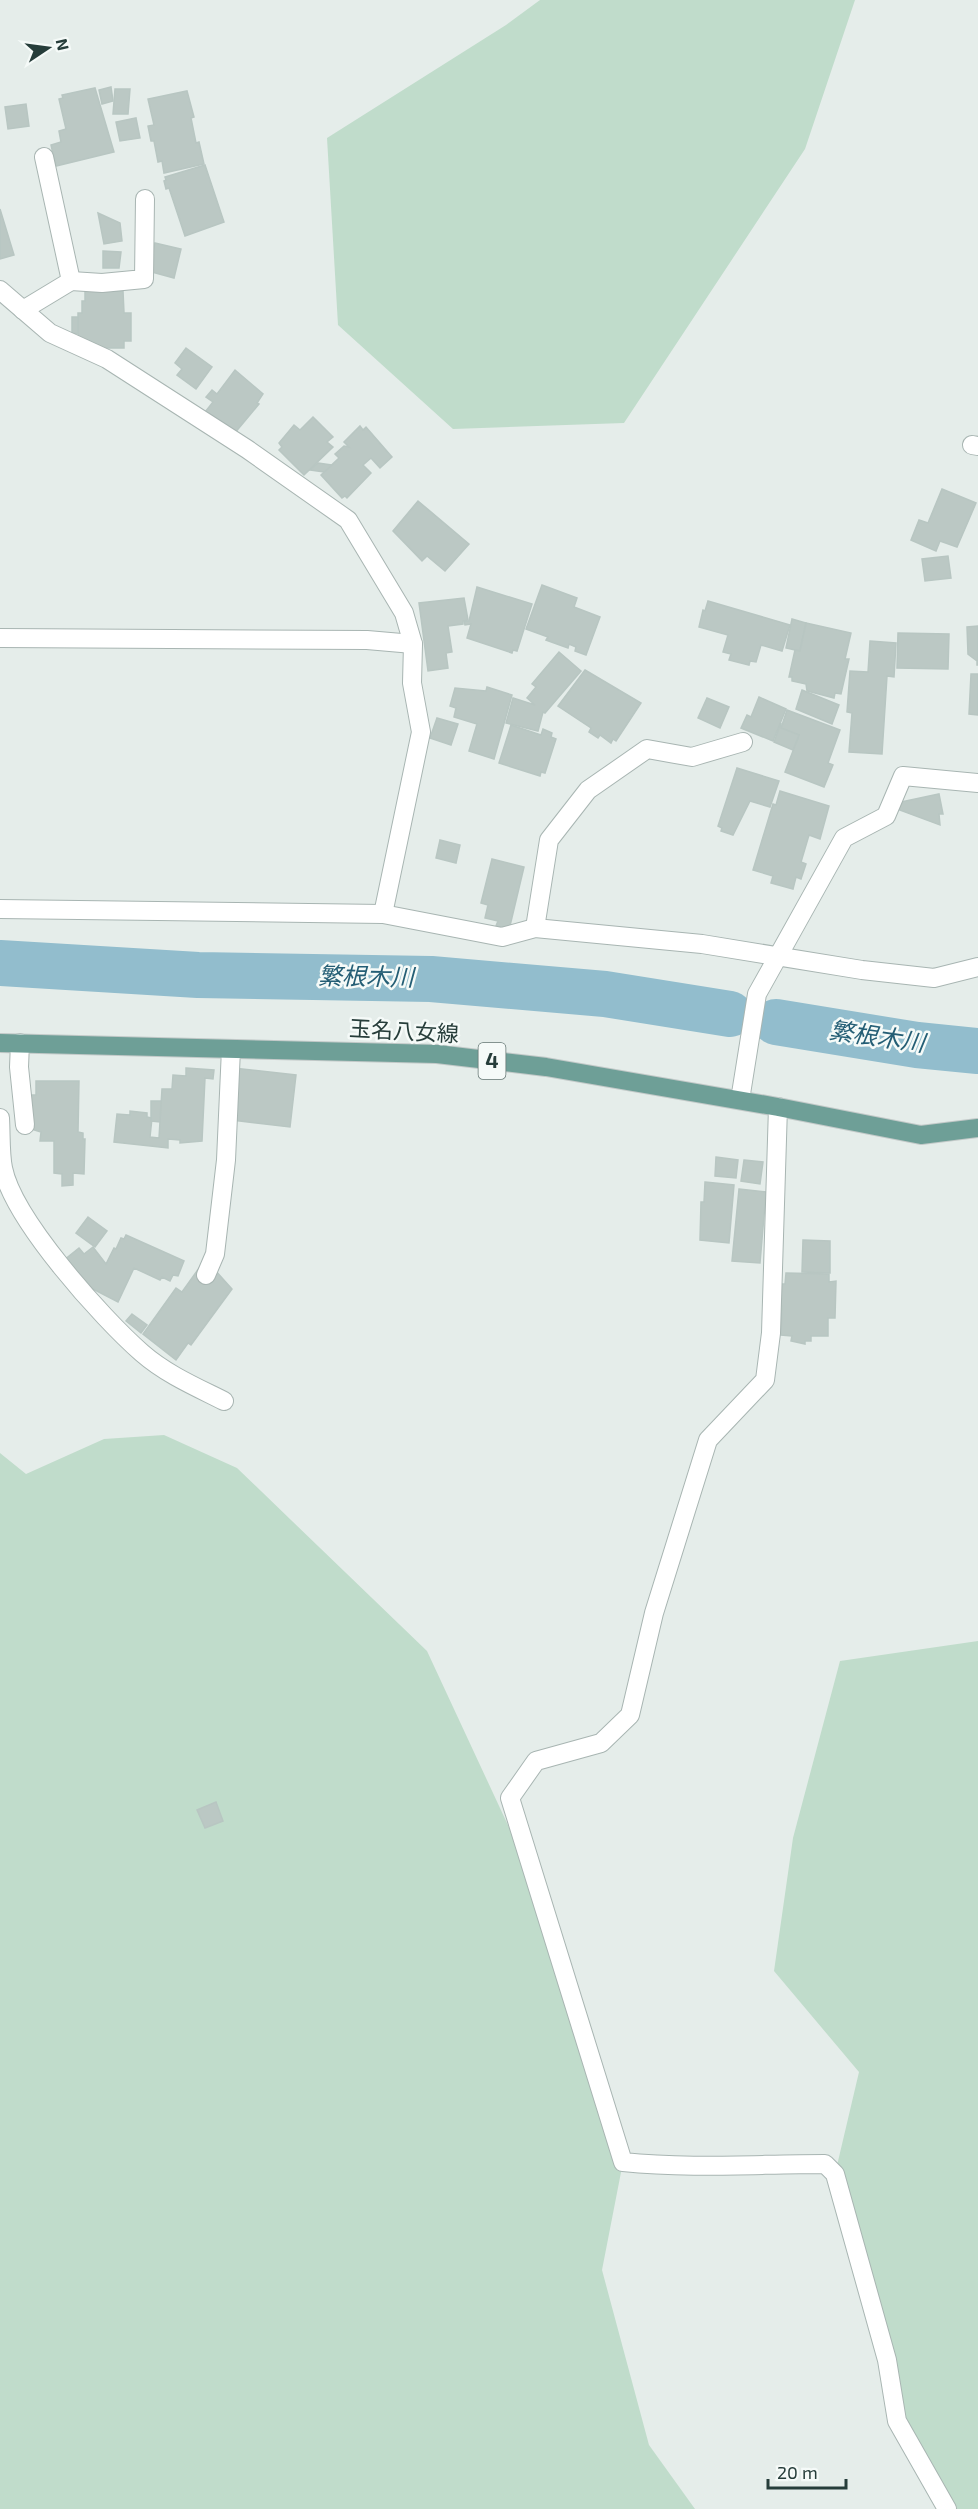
<svg xmlns="http://www.w3.org/2000/svg" width="978" height="2509" viewBox="0 0 978 2509" font-family="'Exo 2','Noto Sans JP',sans-serif">
	<style>
		.green { fill: #c0dccb }
		.lines { fill: none; stroke-linecap: round; stroke-linejoin: round }
		.river { stroke: #92bdcd; stroke-width: 46 }
		.building { fill: #bbc8c4; stroke: #b8c6c2; stroke-width: 1.5 }
		.minor-casing { stroke: #a8b5b2; stroke-width: 20 }
		.primary-casing { stroke: #c2c9c8; stroke-width: 20 }
		.minor { stroke: #fff; stroke-width: 18 }
		.primary { stroke: #6e9f97; stroke-width: 18 }
		.labels { text-anchor: middle; stroke-width: 5; stroke-linejoin: round; paint-order: stroke }
		.shield { fill: #f5faf8; stroke: #647673; stroke-width: 1.5 }
		.shield-label { font-size: 21px; font-weight: bold; fill: #263d3a }
		.street-label { font-size: 22px; fill: #263d3a; stroke: #f5faf8 }
		.water-label { font-size: 24px; font-style: italic; fill: #245e75; stroke: #f5faf8 }
	</style>
	<rect width="100%" height="100%" fill="#e5edea"/>
	<!-- green -->
	<g class="green">
		<polygon points="540,0 855,0 805,149 624,423 453,429 338,325 327,138 506,25"/>
		<polygon points="164,1435 237,1468 427,1651 539,1892 623,2162 602,2270 649,2445 695,2509 0,2509 0,1453 26,1474 104,1439"/>
		<polygon points="978,1641 978,2509 947,2509 897,2421 835,2174 859,2072 774,1971 793,1838 840,1661"/>
	</g>
	<g class="lines">
		<!-- river -->
		<g class="river">
			<polyline points="0,963 198,975 431,979 605,994 730,1014"/>
			<polyline points="776,1022 917,1045 978,1051"/>
		</g>
	</g>
	<!-- building -->
	<g class="building">
		<polygon points="111,87 113,101 102,104 99,90"/>
		<polygon points="95,88 114,152 56,166 51,145 61,142 59,131 66,129 59,99 63,98 62,95"/>
		<polygon points="115,89 130,89 128,114 113,114"/>
		<polygon points="187,91 194,117 191,118 196,143 199,142 204,164 164,173 162,161 158,162 154,141 151,141 148,126 154,125 148,99"/>
		<polygon points="26,104 29,126 8,129 5,107"/>
		<polygon points="136,118 140,138 120,141 116,122"/>
		<polygon points="205,165 224,222 185,236 169,188 166,189 164,181 166,180 165,177"/>
		<polygon points="0,209 14,255 0,259"/>
		<polygon points="98,213 120,223 122,241 104,244"/>
		<polygon points="155,243 181,249 174,278 148,271"/>
		<polygon points="103,251 121,252 119,268 103,268"/>
		<polygon points="85,291 123,291 124,313 131,313 131,341 124,341 124,348 86,348 78,339 78,313 82,313 82,301 85,301"/>
		<polygon points="72,317 78,317 78,333 72,334"/>
		<polygon points="186,348 212,367 196,389 177,375 182,369 175,363"/>
		<polygon points="235,370 263,394 257,403 259,404 234,434 205,412 213,402 206,397 212,390 217,394"/>
		<polygon points="313,417 333,437 327,442 333,447 304,475 279,450 282,447 279,443 294,425 300,430"/>
		<polygon points="360,426 363,430 366,427 392,457 380,468 371,458 363,465 371,473 347,498 345,496 342,498 321,475 339,458 335,454 344,446 349,447 344,442"/>
		<polygon points="318,463 332,465 324,472 310,470"/>
		<polygon points="942,489 976,503 957,547 940,541 936,551 911,540 919,520 928,523"/>
		<polygon points="418,501 469,544 445,571 427,556 422,561 393,531"/>
		<polygon points="948,556 951,578 925,581 922,559"/>
		<polygon points="542,585 577,598 574,607 600,617 586,655 575,651 576,647 569,644 568,648 546,640 548,637 526,629"/>
		<polygon points="477,587 532,604 517,651 513,650 512,653 467,638 471,624 465,625 464,621 469,621"/>
		<polygon points="464,598 468,620 463,621 463,624 448,626 452,652 446,653 448,668 428,671 419,603"/>
		<polygon points="708,601 790,625 782,651 761,645 756,662 750,661 749,665 729,660 731,654 723,652 728,635 699,627 703,610 705,611"/>
		<polygon points="792,619 806,623 800,651 786,648"/>
		<polygon points="806,623 851,633 845,659 849,659 841,694 835,693 834,698 807,691 806,684 792,681 792,677 789,677 795,650 800,651"/>
		<polygon points="978,626 978,665 977,665 977,661 968,654 967,627"/>
		<polygon points="898,633 949,634 948,669 897,668"/>
		<polygon points="870,641 896,643 894,677 887,676 882,754 849,752 852,713 847,712 850,671 868,672"/>
		<polygon points="559,652 581,671 545,713 543,712 538,731 506,723 513,698 535,705 527,698 536,687 532,684"/>
		<polygon points="585,670 641,703 616,741 613,739 611,743 600,735 598,738 589,732 591,728 558,706"/>
		<polygon points="971,674 978,674 978,715 969,714"/>
		<polygon points="487,687 512,695 494,759 469,751 477,724 454,717 456,708 450,706 455,688 486,691"/>
		<polygon points="802,690 839,705 832,724 796,709"/>
		<polygon points="759,697 786,709 773,741 741,728 747,715 751,717"/>
		<polygon points="707,698 729,707 720,728 698,718"/>
		<polygon points="787,710 840,730 828,763 833,765 824,787 785,772 799,735 781,728"/>
		<polygon points="437,718 458,724 451,745 430,738"/>
		<polygon points="781,723 781,728 799,735 793,750 774,742"/>
		<polygon points="511,725 541,735 543,729 552,733 551,737 556,739 545,773 541,772 540,776 499,763"/>
		<polygon points="737,768 779,781 770,807 750,801 733,835 721,831 722,828 718,826"/>
		<polygon points="780,791 829,806 820,839 809,835 801,862 806,864 801,879 796,877 793,889 771,883 773,876 753,870 773,804 776,805"/>
		<polygon points="939,794 943,814 939,814 940,825 897,809 896,803"/>
		<polygon points="440,840 460,845 456,863 436,858"/>
		<polygon points="492,859 524,867 509,930 496,926 498,921 485,918 488,905 481,903"/>
		<polygon points="186,1068 214,1070 213,1079 205,1078 202,1141 180,1143 180,1140 168,1139 168,1148 114,1142 117,1114 130,1115 130,1111 147,1113 147,1117 152,1118 150,1137 159,1138 162,1089 172,1089 173,1075 186,1076"/>
		<polygon points="233,1068 296,1075 290,1127 232,1120"/>
		<polygon points="36,1081 79,1081 78,1132 83,1133 83,1139 85,1139 84,1174 73,1173 73,1185 62,1186 62,1174 54,1173 54,1141 40,1141 41,1132 31,1129 31,1095 36,1095"/>
		<polygon points="151,1101 161,1101 160,1122 151,1121"/>
		<polygon points="716,1157 738,1160 736,1178 715,1176"/>
		<polygon points="744,1160 763,1162 760,1184 741,1181"/>
		<polygon points="705,1182 734,1185 729,1243 700,1240 701,1202 704,1202"/>
		<polygon points="739,1189 766,1192 760,1263 732,1261"/>
		<polygon points="88,1217 107,1231 95,1247 76,1233"/>
		<polygon points="126,1235 184,1261 178,1276 173,1275 170,1281 162,1277 160,1280 134,1268 118,1302 93,1289 90,1292 64,1260 79,1248 84,1254 93,1247 106,1264 114,1248 116,1249 121,1238 124,1239"/>
		<polygon points="803,1240 830,1241 830,1273 802,1272"/>
		<polygon points="202,1264 214,1269 232,1289 191,1345 188,1343 176,1360 143,1334 176,1288 182,1292"/>
		<polygon points="786,1273 829,1274 829,1282 836,1281 835,1318 828,1318 828,1336 811,1336 811,1341 805,1341 805,1344 791,1341 792,1336 781,1335 782,1306 778,1305 778,1284 785,1284"/>
		<polygon points="132,1314 147,1325 141,1333 126,1321"/>
		<polygon points="216,1802 223,1821 205,1828 197,1810"/>
	</g>
	<g class="lines">
		<!-- minor casing -->
		<g class="minor-casing">
			<g id="minor">
				<polyline points="71,281 102,283 144,279 145,199"/>
				<polyline points="0,290 50,333 107,359 247,449 348,520 404,613 413,644 412,683 421,732 383,914"/>
				<polyline points="23,310 71,281 44,157"/>
				<polyline points="972,445 978,446"/>
				<polyline points="0,638 367,640 413,644"/>
				<polyline points="0,909 383,914 502,937 535,928 702,944 862,970 934,978 978,967"/>
				<polyline points="535,928 549,840 588,790 647,749 692,757 743,742"/>
				<polyline points="20,1043 19,1067 25,1125"/>
				<polyline points="740,1100 757,994 844,838 886,816 903,776 978,783"/>
				<path d="M778,1107L771,1333L765,1380L708,1440L654,1613L630,1715L601,1743L536,1761L510,1798L623,2162C690,2169 757,2164 825,2164L835,2174L887,2360L897,2421L947,2509"/>
				<path d="M0,1118C1,1135 0,1153 3,1168C13,1219 102,1318 142,1353C166,1374 196,1387 224,1401"/>
				<polyline points="206,1275 215,1254 226,1160 231,1049"/>
			</g>
		</g>
		<!-- primary casing -->
		<g class="primary-casing">
			<polyline id="primary" points="0,1043 437,1054 546,1067 778,1107 921,1135 978,1128"/>
		</g>
		<!-- minor -->
		<use href="#minor" class="minor"/>
		<!-- primary -->
		<use href="#primary" class="primary"/>
	</g>
	<g class="labels">
		<!-- shield labels -->
		<rect class="shield" x="478.5" y="1043" width="27" height="36" rx="4.5"/>
		<g class="shield-label">
			<text x="492" y="1068">4</text>
		</g>
		<!-- street labels -->
		<g class="street-label">
			<text transform="translate(404 1031) rotate(3)" y="8">玉名八女線</text>
		</g>
		<!-- water labels -->
		<g class="water-label">
			<text transform="translate(366 977) rotate(1)" y="8">繁根木川</text>
			<text transform="translate(877 1037) rotate(8)" y="8">繁根木川</text>
		</g>
	</g>
	<!-- north arrow -->
	<g transform="translate(48 48) rotate(77)" stroke="#f5faf8" stroke-width="4.5" paint-order="stroke">
	<path d="M0-4.5L10 22L0 15L-10 22Z" fill="#263d3a"/>
	<text y="-9" font-size="16" font-weight="bold" text-anchor="middle" fill="#263d3a">N</text>
	</g>
	<!-- scale -->
	<path d="M768 2479v9h78v-9" fill="none" stroke="#263d3a" stroke-width="3"/>
	<text x="777" y="2479" font-size="18" fill="#263d3a" stroke="#f5faf8" stroke-width="4.5" paint-order="stroke">20 m</text>
</svg>
